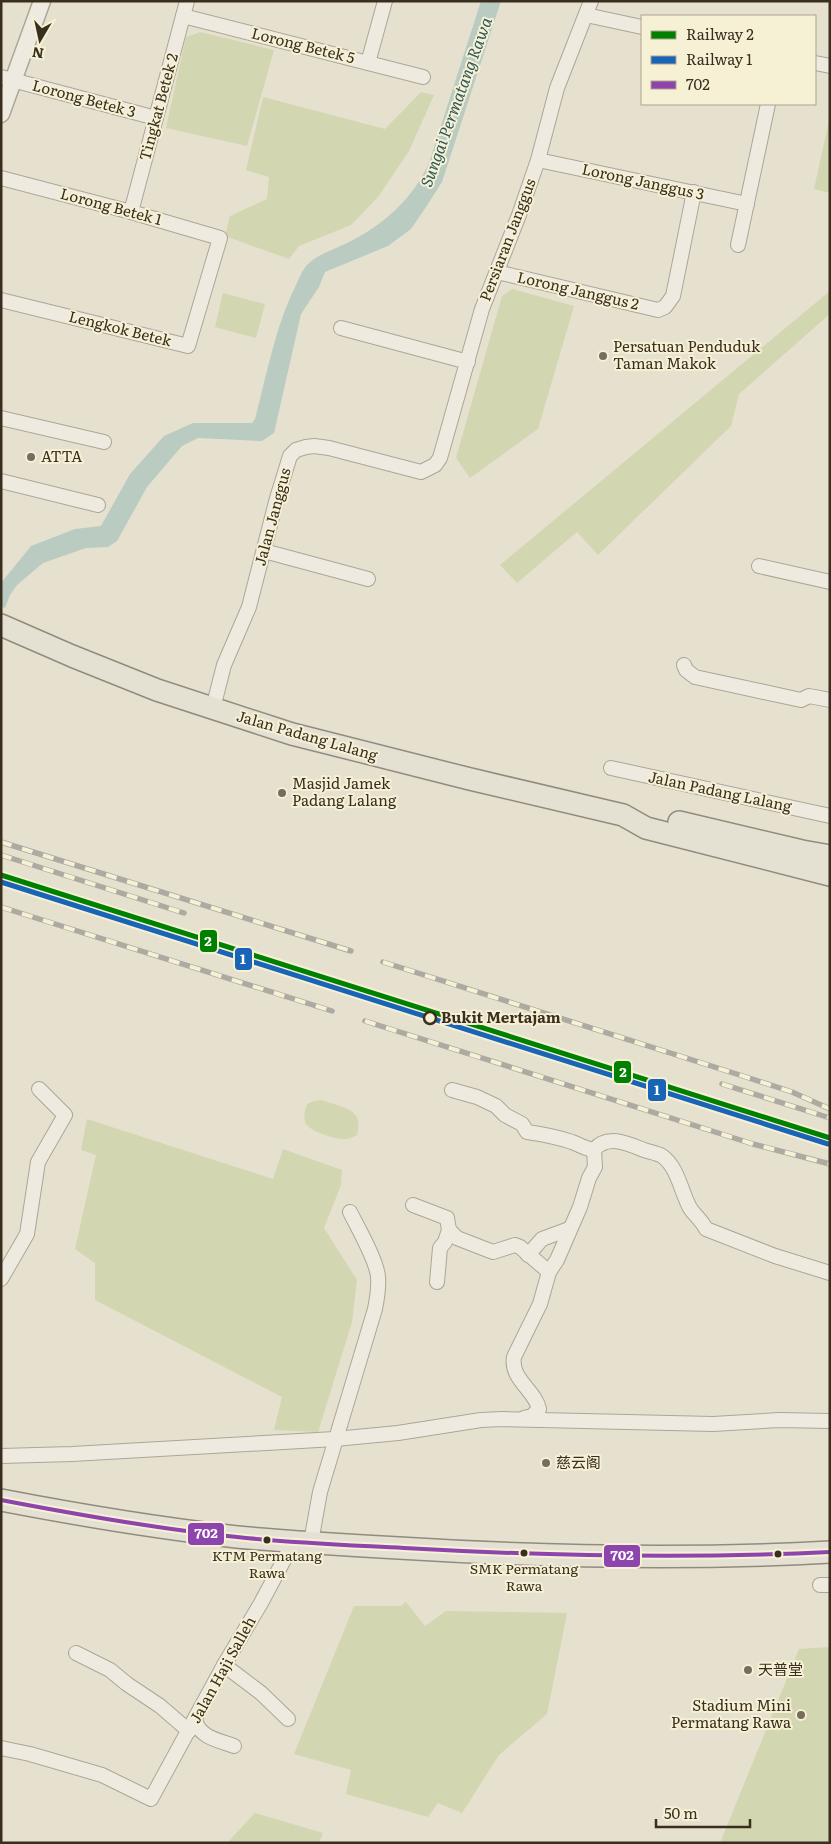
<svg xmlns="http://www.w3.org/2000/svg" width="831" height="1844" viewBox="0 0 831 1844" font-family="Literata,'Noto Sans SC',serif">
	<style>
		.green { fill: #d2d6b1 }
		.water { fill: #bacbc2 }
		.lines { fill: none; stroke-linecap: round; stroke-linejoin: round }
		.minor-casing { stroke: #aba697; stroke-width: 16 }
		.tertiary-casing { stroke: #aba697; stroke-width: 19 }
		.primary-casing { stroke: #918b7e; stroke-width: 24 }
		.minor { stroke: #eeeae0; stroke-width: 14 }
		.tertiary { stroke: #eeeae0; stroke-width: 16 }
		.primary { stroke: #e5e1d2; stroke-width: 21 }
		.rail-casing { stroke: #adaaa1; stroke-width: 5.5 }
		.rail { stroke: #f6f0d5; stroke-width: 4; stroke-dasharray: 11; stroke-linecap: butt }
		.bus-1-casing { stroke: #f6f0d5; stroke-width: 8 }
		.bus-1 { stroke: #8e44ad; stroke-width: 4 }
		.rail-1-casing { stroke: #f6f0d5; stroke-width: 9 }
		.rail-2-casing { stroke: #f6f0d5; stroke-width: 9 }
		.rail-1 { stroke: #008000; stroke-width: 5 }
		.rail-2 { stroke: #1964b7; stroke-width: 5 }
		.poi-dot { fill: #766d5d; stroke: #f6f0d5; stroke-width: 2 }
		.stop-dot { fill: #f6f0d5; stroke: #3a2f1f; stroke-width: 2.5 }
		.bus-dot { fill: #3a2f1f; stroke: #f6f0d5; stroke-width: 2 }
		.labels { text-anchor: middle; stroke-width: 4; stroke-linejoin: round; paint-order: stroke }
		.bus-label { font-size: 14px; fill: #3a2f1f; stroke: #f6f0d5 }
		.street-label { font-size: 15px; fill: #3a2f1f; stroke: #f6f0d5 }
		.poi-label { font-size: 15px; fill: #3a2f1f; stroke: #f6f0d5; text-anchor: start }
		.stop-label { font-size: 15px; font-weight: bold; fill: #3a2f1f; stroke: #f6f0d5; text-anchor: start }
		.water-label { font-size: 16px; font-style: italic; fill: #2e595a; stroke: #f6f0d5 }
		.line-badge { stroke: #f6f0d5; stroke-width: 2 }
		.badge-label { font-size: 14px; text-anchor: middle; font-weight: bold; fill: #fff }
	</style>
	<rect width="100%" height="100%" fill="#e6e1cf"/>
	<!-- green -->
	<g class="green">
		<polygon points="200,32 274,50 247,146 166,128 186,37"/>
		<polygon points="421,92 434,95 409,151 378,197 351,225 299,246 289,259 225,236 230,216 267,199 269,177 246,170 263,97 385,129"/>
		<polygon points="829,121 830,121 830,193 814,189"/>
		<polygon points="512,289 574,306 538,429 470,478 456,458 502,296"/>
		<polygon points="830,291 830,314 739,394 731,426 598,555 577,532 517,583 500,565"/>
		<polygon points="223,293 265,304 256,338 215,327"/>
		<path d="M321,1100C341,1107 365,1108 357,1135C353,1137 349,1139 345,1139C336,1140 310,1131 306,1124C303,1118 305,1110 307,1104L314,1101Z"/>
		<polygon points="87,1119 273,1179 283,1149 342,1170 341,1185 324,1228 357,1280 352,1322 318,1432 274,1430 282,1397 95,1300 95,1263 75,1249 96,1155 81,1150"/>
		<polygon points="406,1602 425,1626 446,1611 567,1613 547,1714 499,1755 462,1813 438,1803 428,1817 346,1794 351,1770 294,1754 354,1606 401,1606"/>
		<polygon points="830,1647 830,1843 720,1843 799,1649"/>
		<polygon points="255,1813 323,1833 319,1843 227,1843"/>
	</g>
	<!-- water -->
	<path class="water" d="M481,1H501L442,182L424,210L411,229L388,246L325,272L319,287L301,314L274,433L262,441L198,438L182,446L147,487L117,541L108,547L86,548L43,563L17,585L10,595L5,608L1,606V583L31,546L75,529L101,526L130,474L164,436L193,423H252L255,419C267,374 275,327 296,285C299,279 302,270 307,265C318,254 333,250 347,243C382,226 413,199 429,163Z"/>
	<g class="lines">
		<!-- minor casing -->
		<g class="minor-casing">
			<g id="minor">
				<polyline points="586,15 642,27"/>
				<polyline points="183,16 423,77"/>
				<polyline points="368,63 385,1"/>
				<polyline points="815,63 830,66"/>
				<polyline points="1,77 156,118"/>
				<polyline points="538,160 747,204"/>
				<polyline points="1,178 131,212 220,238 188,346 1,300"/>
				<polyline points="131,212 187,1"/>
				<polyline points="738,245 768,104"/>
				<polyline points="497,272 658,310 665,307 673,296 694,192"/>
				<polyline points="341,328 468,362"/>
				<polyline points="1,418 104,442"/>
				<polyline points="1,481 98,505"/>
				<polyline points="264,551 368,579"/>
				<polyline points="759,566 830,582"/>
				<polyline points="684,665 686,670 695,677 801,700 809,696 830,700"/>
				<polyline points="213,708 224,665 249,607 277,498 290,456 296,450 306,447 314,446 329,448 421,472 435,465 440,458 482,309 519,215 538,160 557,88 591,1"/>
				<polyline points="611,768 830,816"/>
				<path d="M452,1090L477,1097L496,1106L505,1115L522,1124L527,1132C542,1134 557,1137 572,1142C580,1145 586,1149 594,1150"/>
				<polyline points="413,1205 447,1218 449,1230 445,1242 440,1248 437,1282"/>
				<polyline points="449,1230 457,1238 493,1252 515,1245 520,1247 549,1272"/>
				<polyline points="528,1255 542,1239 569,1229"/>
				<polyline points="1,1279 27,1234 38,1162 65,1115 39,1089"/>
				<path d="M524,1418L532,1416L539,1409C535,1390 510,1379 514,1357L540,1304L549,1272L557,1260L580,1207L589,1178L595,1167L594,1150C607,1134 627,1143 644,1150C649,1152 657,1153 662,1156C678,1167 681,1192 690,1208C695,1216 701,1219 706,1229L775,1256L830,1273"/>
				<polyline points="1,1456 72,1454 335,1439 398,1433 481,1420 502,1419 713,1424 779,1420 830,1421"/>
				<path d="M311,1542L320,1492L375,1309C377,1299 379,1288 378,1277C377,1261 358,1228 350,1212"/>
				<polyline points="820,1585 830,1585"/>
				<polyline points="76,1653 110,1670 127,1684 160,1706 189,1731"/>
				<polyline points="224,1665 261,1693 288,1719"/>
				<path d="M195,1720C200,1738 218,1740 234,1746"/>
				<polyline points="1,1748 30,1754 102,1775 151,1799 224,1665 261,1603 294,1541"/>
			</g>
		</g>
		<!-- tertiary casing -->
		<g class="tertiary-casing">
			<polyline id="tertiary" points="1,114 42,1"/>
		</g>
		<!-- primary casing -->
		<g class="primary-casing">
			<g id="primary">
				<polyline points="1,625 72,656 157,690 292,734 470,779 623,815 646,828 830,875"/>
				<polyline points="679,822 802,851 830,856"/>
				<path d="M1,1500C79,1515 157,1528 237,1537C291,1542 345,1545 399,1548C543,1557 686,1560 830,1552"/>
			</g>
		</g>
		<!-- minor -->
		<use href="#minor" class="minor"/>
		<!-- tertiary -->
		<use href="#tertiary" class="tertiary"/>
		<!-- primary -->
		<use href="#primary" class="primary"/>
		<!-- rail casing -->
		<g class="rail-casing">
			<g id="rail">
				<polyline points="1,842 351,951"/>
				<polyline points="1,855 184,913"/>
				<polyline points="1,907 332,1011"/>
				<polyline points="383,962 746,1077 792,1092 830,1109"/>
				<polyline points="365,1021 753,1144 830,1164"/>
				<polyline points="722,1084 830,1118"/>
			</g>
		</g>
		<!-- rail -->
		<use href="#rail" class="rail"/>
		<!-- bus-1 casing -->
		<g class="bus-1-casing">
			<path id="bus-1" d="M1,1500C79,1515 158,1529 237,1537C292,1543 348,1545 404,1548C546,1556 687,1559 830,1552"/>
		</g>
		<!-- bus-1 -->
		<use href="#bus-1" class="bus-1"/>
		<!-- rail-1 casing -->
		<g class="rail-1-casing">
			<polyline id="rail-1" points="1,875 830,1138"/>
		</g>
		<!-- rail-2 casing -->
		<g class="rail-2-casing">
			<polyline id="rail-2" points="1,882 828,1144"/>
		</g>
		<!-- rail-1 -->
		<use href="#rail-1" class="rail-1"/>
		<!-- rail-2 -->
		<use href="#rail-2" class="rail-2"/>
	</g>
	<!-- markers -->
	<g class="poi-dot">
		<circle cx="603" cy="356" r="5"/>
		<circle cx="31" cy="457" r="5"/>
		<circle cx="282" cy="793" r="5"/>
		<circle cx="546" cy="1463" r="5"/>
		<circle cx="748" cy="1670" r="5"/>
		<circle cx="801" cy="1715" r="5"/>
	</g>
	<circle class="stop-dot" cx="430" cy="1018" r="6"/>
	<g class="bus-dot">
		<circle cx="267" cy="1540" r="4.5"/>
		<circle cx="524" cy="1553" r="4.5"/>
		<circle cx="778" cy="1554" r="4.5"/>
	</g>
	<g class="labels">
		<!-- bus labels -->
		<g class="bus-label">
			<text x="267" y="1561">KTM Permatang<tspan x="267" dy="17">Rawa</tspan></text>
			<text x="524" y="1574">SMK Permatang<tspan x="524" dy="17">Rawa</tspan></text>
		</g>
		<!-- street labels -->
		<g class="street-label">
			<text transform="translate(303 46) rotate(14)" y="5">Lorong Betek 5</text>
			<text transform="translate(84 99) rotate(15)" y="5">Lorong Betek 3</text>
			<text transform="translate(159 107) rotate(-75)" y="5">Tingkat Betek 2</text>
			<text transform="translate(643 182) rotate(12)" y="5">Lorong Janggus 3</text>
			<text transform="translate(111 207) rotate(15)" y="5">Lorong Betek 1</text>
			<text transform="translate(508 240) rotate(-69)" y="5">Persiaran Janggus</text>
			<text transform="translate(578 291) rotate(13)" y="5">Lorong Janggus 2</text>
			<text transform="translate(120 329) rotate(14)" y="5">Lengkok Betek</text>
			<text transform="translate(273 517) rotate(-75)" y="5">Jalan Janggus</text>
			<text transform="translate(307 736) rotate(16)" y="5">Jalan Padang Lalang</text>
			<text transform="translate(720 792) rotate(12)" y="5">Jalan Padang Lalang</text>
			<text transform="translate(223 1670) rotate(-61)" y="5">Jalan Haji Salleh</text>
		</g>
		<!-- poi labels -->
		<g class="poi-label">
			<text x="613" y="352">Persatuan Penduduk<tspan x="613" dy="17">Taman Makok</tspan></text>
			<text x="41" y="462">ATTA</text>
			<text x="292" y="789">Masjid Jamek<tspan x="292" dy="17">Padang Lalang</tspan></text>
			<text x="556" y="1468">慈云阁</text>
			<text x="758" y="1675">天普堂</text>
			<text x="791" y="1711" text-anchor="end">Stadium Mini<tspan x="791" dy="17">Permatang Rawa</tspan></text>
		</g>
		<!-- stop labels -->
		<g class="stop-label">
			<text x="441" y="1023">Bukit Mertajam</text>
		</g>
		<!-- water labels -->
		<g class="water-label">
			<text transform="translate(456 102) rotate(-70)" y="6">Sungai Permatang Rawa</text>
		</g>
	</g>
	<g class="line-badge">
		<rect x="199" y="929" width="19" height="24" rx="5" fill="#008000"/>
		<rect x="234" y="947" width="19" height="24" rx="5" fill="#1964b7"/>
		<rect x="613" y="1060" width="19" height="24" rx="5" fill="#008000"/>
		<rect x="647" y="1078" width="20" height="24" rx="5" fill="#1964b7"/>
		<rect x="187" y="1522" width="38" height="24" rx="5" fill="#8e44ad"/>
		<rect x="603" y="1544" width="38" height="24" rx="5" fill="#8e44ad"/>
	</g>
	<g class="badge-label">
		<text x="208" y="946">2</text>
		<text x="243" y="964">1</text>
		<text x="623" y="1077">2</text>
		<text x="657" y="1095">1</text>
		<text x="206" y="1538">702</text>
		<text x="622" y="1560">702</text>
	</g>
	<!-- border -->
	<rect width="831" height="1844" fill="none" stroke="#3a2f1f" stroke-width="5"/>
	<!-- legend -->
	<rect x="641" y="15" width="175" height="90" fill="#f6f0d5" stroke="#aba38c"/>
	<rect x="651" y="31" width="25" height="8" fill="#008000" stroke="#aba38c"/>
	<text x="686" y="40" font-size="15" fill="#3a2f1f">Railway 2</text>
	<rect x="651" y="56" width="25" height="8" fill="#1964b7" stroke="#aba38c"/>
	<text x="686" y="65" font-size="15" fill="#3a2f1f">Railway 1</text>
	<rect x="651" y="81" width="25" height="8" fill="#8e44ad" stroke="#aba38c"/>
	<text x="686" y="90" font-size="15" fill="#3a2f1f">702</text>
	<!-- north arrow -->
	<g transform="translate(40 40) rotate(189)" stroke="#f6f0d5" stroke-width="4" paint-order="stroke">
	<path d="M0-4L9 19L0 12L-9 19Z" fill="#3a2f1f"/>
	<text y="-8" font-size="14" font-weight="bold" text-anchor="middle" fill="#3a2f1f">N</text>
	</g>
	<!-- scale -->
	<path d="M656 1819v8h94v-8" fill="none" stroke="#3a2f1f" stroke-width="2.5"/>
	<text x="664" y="1819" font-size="15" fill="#3a2f1f" stroke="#f6f0d5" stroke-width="4" paint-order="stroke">50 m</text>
</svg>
